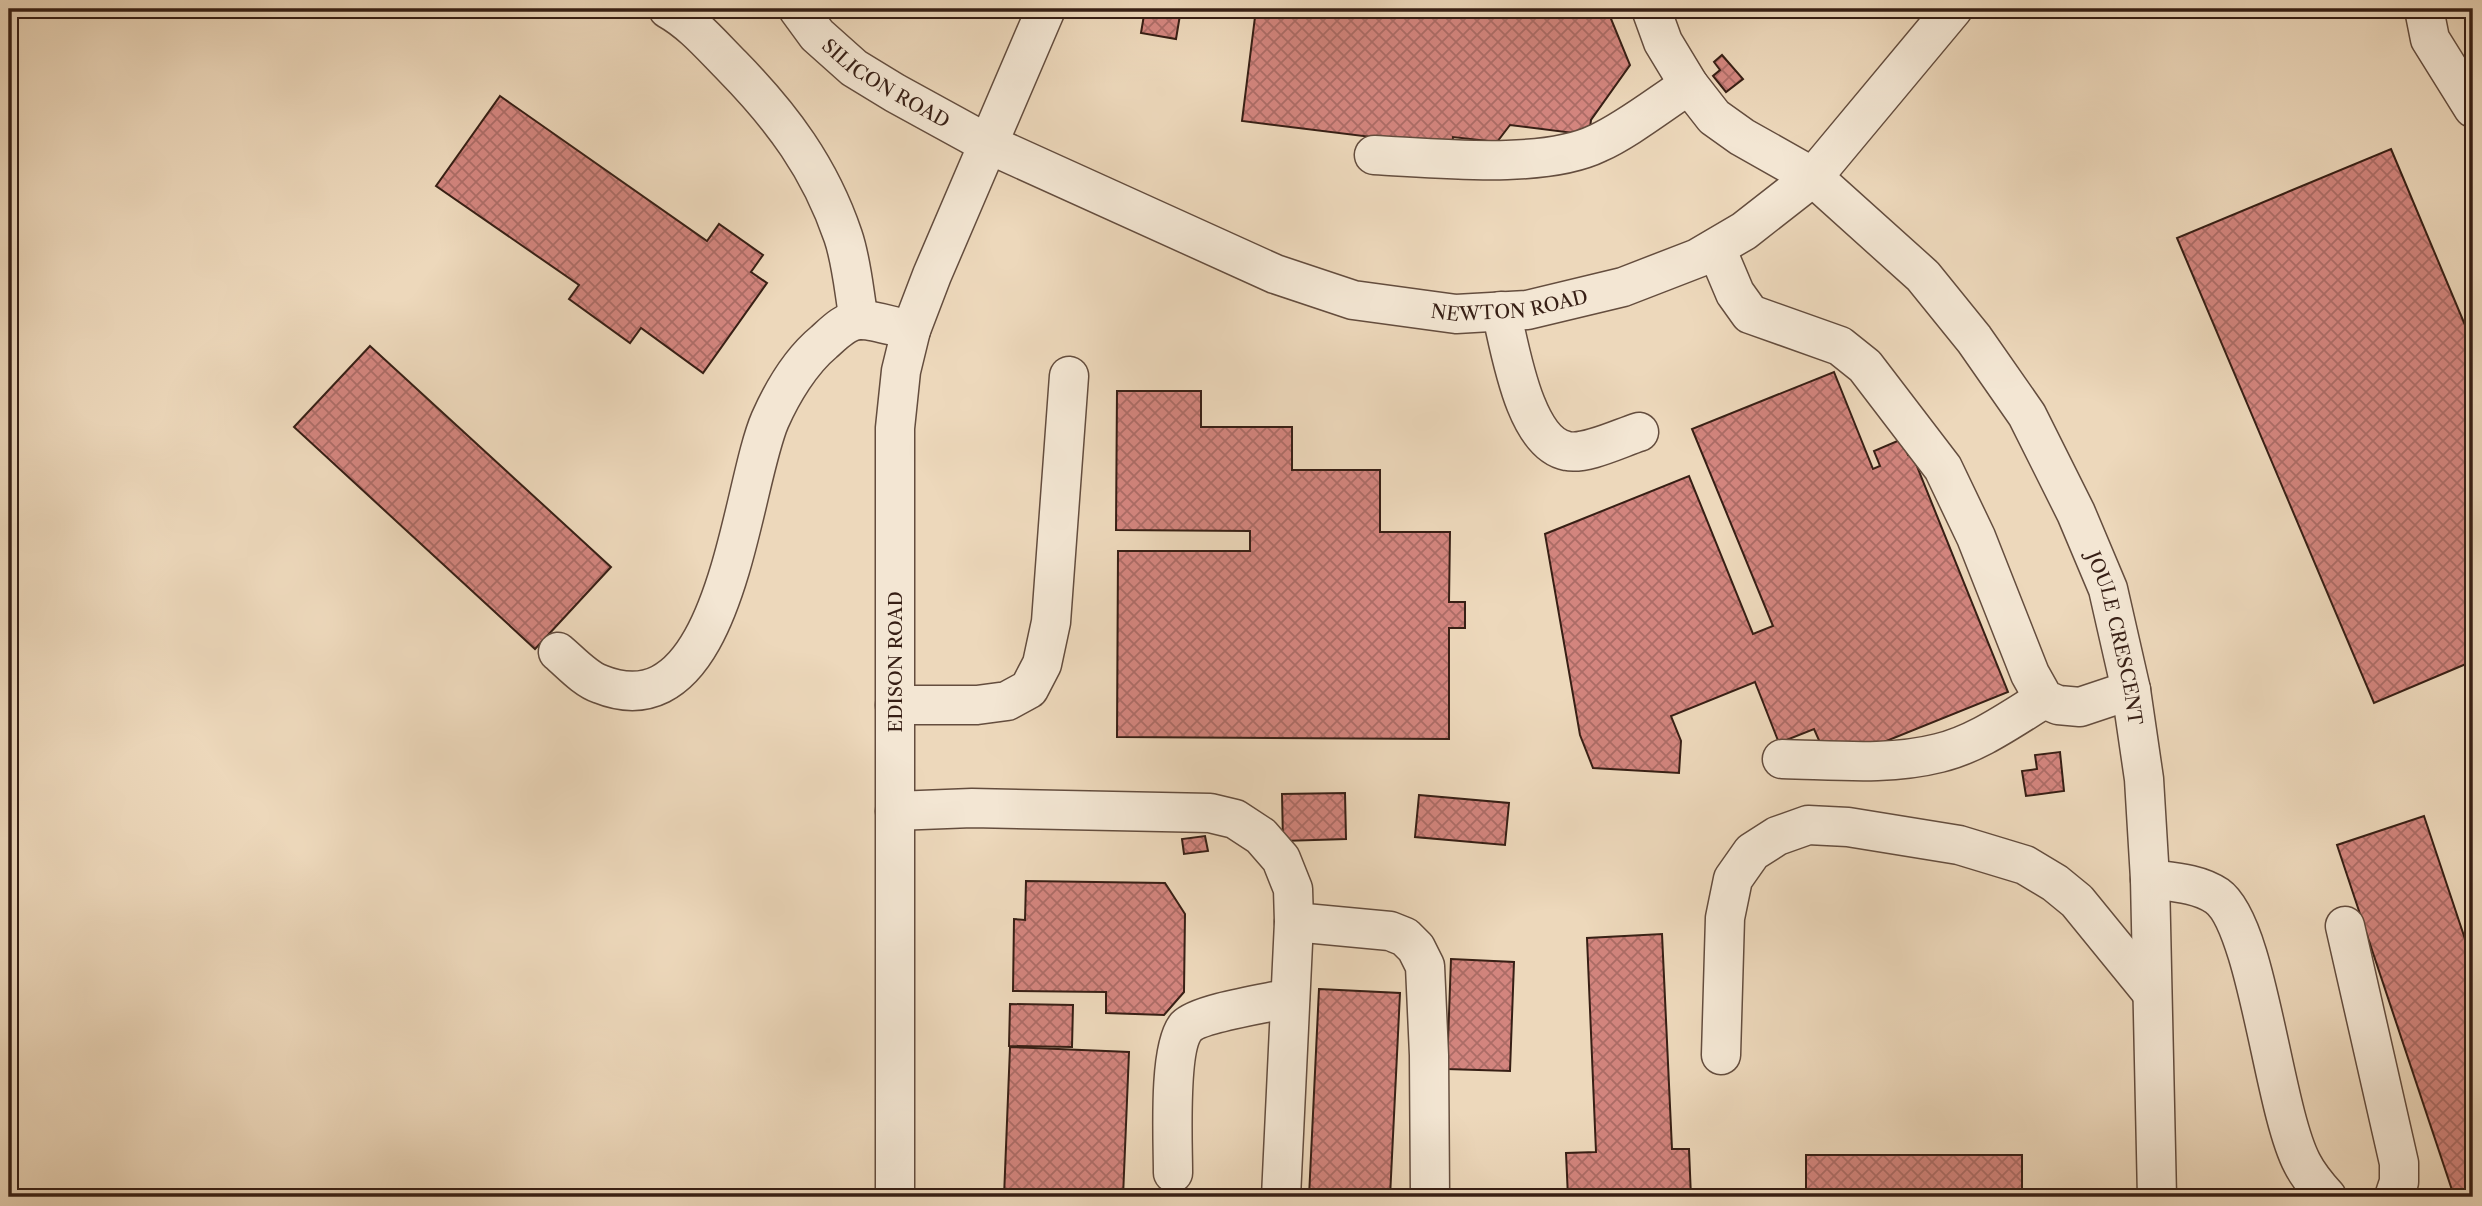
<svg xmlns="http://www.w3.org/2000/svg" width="2482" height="1206" viewBox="0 0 2482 1206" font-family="'Libre Caslon Text',serif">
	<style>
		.building { fill: url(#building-cross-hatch); stroke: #371f15; stroke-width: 2 }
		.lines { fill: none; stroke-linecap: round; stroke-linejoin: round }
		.minor-casing { stroke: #644d3e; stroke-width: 41 }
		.minor { stroke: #f3e6d3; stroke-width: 38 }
		.labels { text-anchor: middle; stroke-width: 5; stroke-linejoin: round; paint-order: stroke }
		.street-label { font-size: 19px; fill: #371f15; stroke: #f3e6d3 }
	</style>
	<defs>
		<pattern id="building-cross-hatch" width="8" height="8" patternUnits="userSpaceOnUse" patternTransform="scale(1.75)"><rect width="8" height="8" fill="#d3857e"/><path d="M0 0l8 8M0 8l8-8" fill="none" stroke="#ac6c66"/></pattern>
	</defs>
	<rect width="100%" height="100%" fill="#edd8bb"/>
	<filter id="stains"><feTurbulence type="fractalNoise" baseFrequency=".00286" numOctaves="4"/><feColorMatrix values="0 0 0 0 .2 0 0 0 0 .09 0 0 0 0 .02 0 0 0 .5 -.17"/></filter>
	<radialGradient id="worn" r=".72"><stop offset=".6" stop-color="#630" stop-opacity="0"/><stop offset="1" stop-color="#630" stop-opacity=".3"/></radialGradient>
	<!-- building -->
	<g class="building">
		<polygon points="1145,9 1181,9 1176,39 1141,33"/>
		<polygon points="1256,9 1607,9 1630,65 1591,120 1589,135 1510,125 1497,142 1453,137 1452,147 1242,121"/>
		<polygon points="1722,55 1743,79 1726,92 1713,76 1720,70 1714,62"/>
		<polygon points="500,96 707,241 719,224 763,255 751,272 767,283 703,373 641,328 630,343 569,299 579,285 436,186"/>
		<polygon points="2391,149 2473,344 2473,661 2374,703 2177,238"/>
		<polygon points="370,346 611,567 535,649 294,427"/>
		<polygon points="1834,372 1873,469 1880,466 1874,451 1902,439 1908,455 1912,454 2008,692 1869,748 1822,747 1814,729 1779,743 1755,682 1671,716 1681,741 1679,773 1593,768 1580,735 1545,534 1689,476 1753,634 1773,626 1692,429"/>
		<polygon points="1117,391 1201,391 1201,427 1292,427 1292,470 1380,470 1380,532 1450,532 1449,602 1465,602 1465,628 1449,628 1449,739 1117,737 1118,551 1250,551 1250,531 1116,530"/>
		<polygon points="2060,752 2064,791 2026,796 2022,771 2037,769 2035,755"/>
		<polygon points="1345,793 1346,839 1283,841 1282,794"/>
		<polygon points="1419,795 1509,803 1505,845 1415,837"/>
		<polygon points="2424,816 2473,963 2473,1197 2450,1197 2454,1196 2337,845"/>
		<polygon points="1205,836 1208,851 1184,854 1182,839"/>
		<polygon points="1026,881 1165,883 1185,914 1184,992 1164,1015 1106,1013 1106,992 1013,991 1014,919 1025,920"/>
		<polygon points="1662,934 1672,1149 1689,1149 1691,1197 1568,1197 1566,1153 1596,1152 1587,938"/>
		<polygon points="1451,959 1514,962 1510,1071 1447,1069"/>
		<polygon points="1319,989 1400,993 1390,1197 1309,1197"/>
		<polygon points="1010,1004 1073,1005 1072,1047 1009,1046"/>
		<polygon points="1010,1047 1129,1052 1123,1197 1004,1197"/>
		<rect x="1806" y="1155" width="216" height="42"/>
	</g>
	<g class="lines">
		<!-- minor casing -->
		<g class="minor-casing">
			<g id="minor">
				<path d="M668,9C693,23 712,46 732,66C782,117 820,168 843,236C852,262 854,293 859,320"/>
				<path id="s1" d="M798,9L817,35L854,68L895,93L988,144L1275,274L1353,300L1456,314L1527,310L1623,287L1698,258L1744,231L1813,177L1953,9"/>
				<path id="s2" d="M1651,9L1663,42L1689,85L1714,117L1742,137L1813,177L1923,276L1974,339L2027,415L2076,513L2108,589L2131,690L2144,779L2150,879L2157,1197"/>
				<polyline points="2424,9 2430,39 2473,108"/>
				<path d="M1374,155C1436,158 1543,170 1598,143C1627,130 1661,103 1689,85"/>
				<polyline points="1716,248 1735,293 1750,314 1840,346 1865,366 1943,468 1976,537 2030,674 2044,699 2058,705 2080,707 2131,690"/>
				<path d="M1501,311C1510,347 1524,443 1567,451C1586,455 1620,438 1639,432"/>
				<path d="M558,652C570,662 585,679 600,684C726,735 740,489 770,420C782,393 801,361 824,342C834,333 845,321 859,320C873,319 897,328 911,330"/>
				<polyline points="895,705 977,705 1007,701 1029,689 1042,664 1051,622 1069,376"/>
				<path d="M1782,759C1834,760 1888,766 1939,753C1977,744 2011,719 2044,699"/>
				<polyline points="895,811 972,808 1210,813 1235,819 1261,836 1281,859 1293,889 1294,922 1281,1197"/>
				<path d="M2150,879C2172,882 2198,883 2217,896C2258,925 2273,1108 2302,1163C2308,1175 2318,1187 2327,1197"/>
				<polyline points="1294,922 1390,931 1405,937 1416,948 1425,966 1429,1055 1430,1197"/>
				<polyline points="2345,926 2399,1163 2399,1182 2394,1197"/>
				<polyline points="1721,1055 1725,918 1733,879 1752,852 1777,836 1808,825 1848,827 1959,845 2025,865 2055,883 2077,901 2152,993"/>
				<path d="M1173,1173C1173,1142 1168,1049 1186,1027C1199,1013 1269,1003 1290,998"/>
				<polyline points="895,1197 895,428 901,371 911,330 932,275 1046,9"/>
			</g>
		</g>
		<!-- minor -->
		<use href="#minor" class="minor"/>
	</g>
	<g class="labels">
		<!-- street labels -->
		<g class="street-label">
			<text dy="7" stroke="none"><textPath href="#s1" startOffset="117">SILICON ROAD</textPath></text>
			<text dy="7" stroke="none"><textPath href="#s1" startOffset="791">NEWTON ROAD</textPath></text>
			<text dy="7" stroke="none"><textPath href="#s2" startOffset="805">JOULE CRESCENT</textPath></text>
			<text transform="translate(895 662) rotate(-90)" y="7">EDISON ROAD</text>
		</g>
	</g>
	<!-- margin -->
	<rect width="2482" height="1206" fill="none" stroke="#edd8bb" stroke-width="35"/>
	<rect x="10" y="10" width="2461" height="1185" fill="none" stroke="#371f15" stroke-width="3.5"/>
	<rect x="18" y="18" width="2447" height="1171" fill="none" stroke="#371f15" stroke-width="2"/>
	<rect width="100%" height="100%" filter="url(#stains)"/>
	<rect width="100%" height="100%" fill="url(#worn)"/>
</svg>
